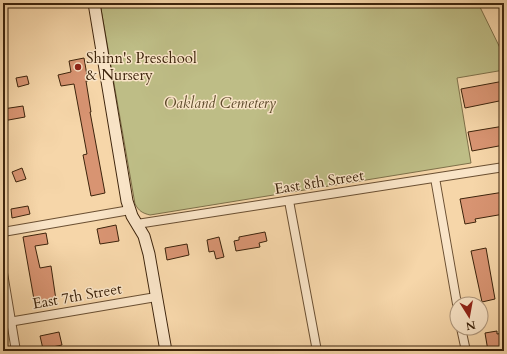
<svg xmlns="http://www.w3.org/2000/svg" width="507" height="354" viewBox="0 0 507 354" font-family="Cardo,serif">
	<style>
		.green { fill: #bebd86; stroke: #7e7049 }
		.building { fill: #d89472; stroke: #3d240c }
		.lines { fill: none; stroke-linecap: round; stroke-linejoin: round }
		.street-casing { stroke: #6b5033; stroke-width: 10 }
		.secondary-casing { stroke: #3d240c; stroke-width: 13 }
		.street { stroke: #f9e4c7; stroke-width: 8 }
		.secondary { stroke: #f9e4c7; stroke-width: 11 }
		.poi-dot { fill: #8f2418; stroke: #f9e4c7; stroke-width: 1.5 }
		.labels { text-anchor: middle; stroke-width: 3; stroke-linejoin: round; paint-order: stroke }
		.poi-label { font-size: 15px; fill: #3d240c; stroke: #f9e4c7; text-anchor: start }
		.park-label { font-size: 15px; font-style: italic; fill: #5d4a2a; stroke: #f9e4c7 }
		.street-label { font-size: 15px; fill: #3d240c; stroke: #f9e4c7 }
	</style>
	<rect width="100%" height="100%" fill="#f6d6a9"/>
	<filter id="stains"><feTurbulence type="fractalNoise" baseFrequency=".005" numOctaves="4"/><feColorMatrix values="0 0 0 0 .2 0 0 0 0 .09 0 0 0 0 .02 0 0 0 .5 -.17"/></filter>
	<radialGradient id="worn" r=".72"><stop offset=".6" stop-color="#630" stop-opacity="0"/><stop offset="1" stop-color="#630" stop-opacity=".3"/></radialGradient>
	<!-- green -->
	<path class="green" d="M100,3H478L504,56V70L457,78L471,163L150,215C142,213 139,211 135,204Z"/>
	<!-- building -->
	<g class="building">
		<polygon points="84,58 88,81 86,81 91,112 90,112 105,193 91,196 83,155 87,154 74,84 61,86 58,75 71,72 69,61"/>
		<polygon points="27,76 29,84 18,87 16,78"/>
		<polygon points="504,81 504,100 465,108 461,89"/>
		<polygon points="23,106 25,117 3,121 3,109"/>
		<polygon points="504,126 504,145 472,151 468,132"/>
		<polygon points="22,168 26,179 16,182 12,172"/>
		<polygon points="504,192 504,214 475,219 476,222 465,224 460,199"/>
		<polygon points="28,206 30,214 12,218 11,209"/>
		<polygon points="116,225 119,241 100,244 97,229"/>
		<polygon points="265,232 267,241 259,243 260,247 236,251 234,241 239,240 239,237"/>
		<polygon points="46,233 48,244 35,246 40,268 51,266 56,300 35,305 23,237"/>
		<polygon points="219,237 224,257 216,259 214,251 209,252 207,240"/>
		<polygon points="187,244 189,255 167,260 165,248"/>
		<polygon points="486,248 495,299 482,302 471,251"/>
		<polygon points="497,331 497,334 504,333 504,351 488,351 485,333"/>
		<polygon points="59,332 62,345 43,349 40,336"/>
	</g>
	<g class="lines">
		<!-- street casing -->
		<g class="street-casing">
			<g id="street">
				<polyline points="435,178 457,304"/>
				<polyline points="289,201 317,351"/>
				<polyline points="137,224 504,167"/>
				<polyline points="3,232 130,210"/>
				<polyline points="3,273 16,351"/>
				<polyline points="3,323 156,297"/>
				<polyline points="461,328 466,351"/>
			</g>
		</g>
		<!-- secondary casing -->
		<g class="secondary-casing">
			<polyline id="secondary" points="94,3 127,201 132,216 144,236 149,254 166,351"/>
		</g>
		<!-- street -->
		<use href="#street" class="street"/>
		<!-- secondary -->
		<use href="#secondary" class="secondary"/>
	</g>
	<!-- markers -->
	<circle class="poi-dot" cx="78" cy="67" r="4"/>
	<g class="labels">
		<!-- poi labels -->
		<g class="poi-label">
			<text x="86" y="63">Shinn's Preschool<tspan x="86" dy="17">&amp; Nursery</tspan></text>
		</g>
		<!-- park labels -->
		<g class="park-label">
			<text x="220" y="108">Oakland Cemetery</text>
		</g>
		<!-- street labels -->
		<g class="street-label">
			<text transform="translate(319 182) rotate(-9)" y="5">East 8th Street</text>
			<text transform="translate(77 296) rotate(-10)" y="5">East 7th Street</text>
		</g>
	</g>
	<!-- margin -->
	<rect width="507" height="354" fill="none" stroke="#f6d6a9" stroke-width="16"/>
	<rect x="4" y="4" width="499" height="346" fill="none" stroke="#3d240c" stroke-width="2"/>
	<rect x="8" y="8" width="491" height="338" fill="none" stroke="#3d240c"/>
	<!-- north arrow -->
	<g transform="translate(469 316) rotate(169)"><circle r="19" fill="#f9e4c7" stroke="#ae977c"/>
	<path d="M0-3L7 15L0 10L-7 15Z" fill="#8f2418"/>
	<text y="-6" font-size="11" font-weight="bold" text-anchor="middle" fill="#3d240c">N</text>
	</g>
	<rect width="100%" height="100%" filter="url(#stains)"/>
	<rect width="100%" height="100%" fill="url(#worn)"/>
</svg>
